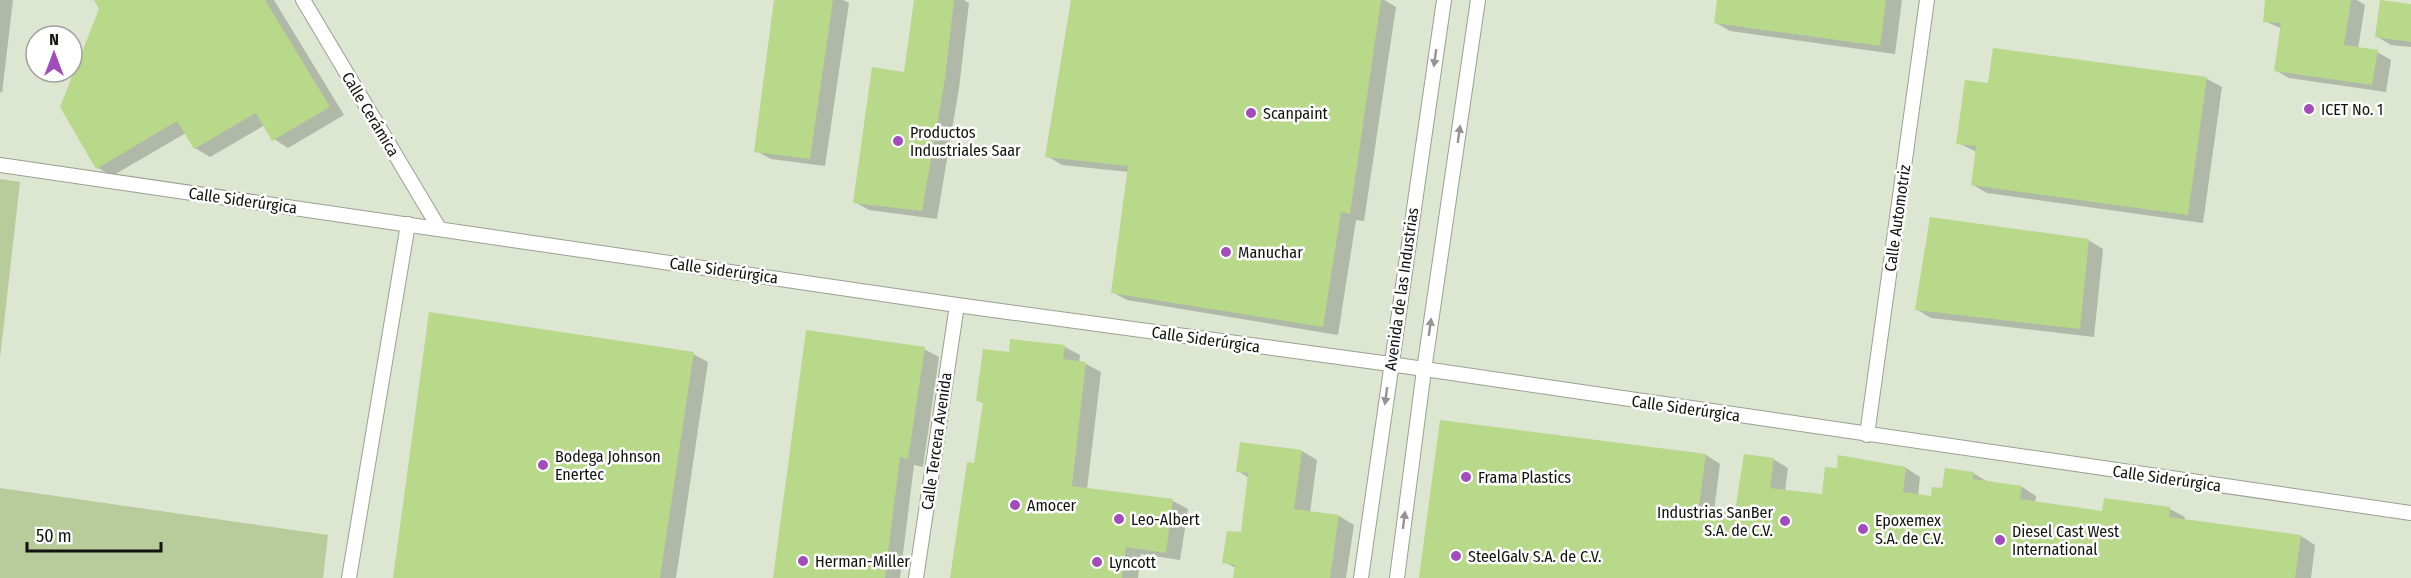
<svg xmlns="http://www.w3.org/2000/svg" width="2411" height="578" viewBox="0 0 2411 578" font-family="'Fira Sans Condensed',sans-serif">
	<style>
		.built { fill: #dde6d1; fill-rule: evenodd }
		.green { fill: #b7cb9b }
		.shadow { fill: #0003 }
		.building { fill: #b8d88a }
		.lines { fill: none; stroke-linecap: round; stroke-linejoin: round }
		.street-casing { stroke: #9aa092; stroke-width: 16 }
		.street { stroke: #fff; stroke-width: 14 }
		.oneway { fill: #949593 }
		.poi-dot { fill: #a14dbb; stroke: #fff; stroke-width: 2 }
		.labels { text-anchor: middle; stroke-width: 5; stroke-linejoin: round; paint-order: stroke }
		.poi-label { font-size: 16px; fill: #11130e; stroke: #fff; text-anchor: start }
		.street-label { font-size: 16px; fill: #11130e; stroke: #fff }
	</style>
	<rect width="100%" height="100%" fill="#e9efe1"/>
	<!-- built -->
	<path class="built" d="M0,0H2411V578H0ZM36,36H72V72H36Z"/>
	<!-- green -->
	<g class="green">
		<polygon points="0,179 20,182 0,358"/>
		<polygon points="0,488 328,535 323,578 0,578"/>
	</g>
	<!-- shadow -->
	<g class="shadow">
		<polygon points="0,0 13,0 2,93 0,92"/>
		<polygon points="95,0 274,0 344,115 288,148 274,139 265,125 210,157 195,148 186,133 112,176 98,168 101,9"/>
		<polygon points="775,0 843,0 849,3 825,166 771,159 756,151"/>
		<polygon points="916,0 964,0 969,3 959,88 937,219 869,210 855,202 906,74"/>
		<polygon points="1072,0 1384,0 1396,7 1364,221 1356,220 1338,335 1127,300 1112,292 1129,172 1062,165 1047,156"/>
		<polygon points="1719,0 1902,0 1895,54 1730,31 1716,23"/>
		<polygon points="2267,0 2357,0 2365,5 2358,49 2377,52 2391,60 2386,92 2289,78 2275,70 2282,29 2265,21"/>
		<polygon points="2411,5 2411,47 2391,45 2376,36"/>
		<polygon points="1994,50 2207,79 2222,87 2203,223 1987,193 1973,185 1977,152 1958,143 1989,85"/>
		<polygon points="2088,240 2103,249 2094,337 1931,318 1916,309"/>
		<polygon points="1012,341 1065,347 1080,355 1079,363 1086,364 1101,372 1087,489 1173,501 1188,509 1180,560 1141,554 1138,578 952,578 976,465 984,404 978,400 1011,353"/>
		<polygon points="924,349 939,357 923,467 914,465 900,578 775,578"/>
		<polygon points="693,354 708,362 676,578 395,578"/>
		<polygon points="1302,451 1317,460 1310,513 1339,516 1354,525 1346,578 1234,578 1236,568 1224,562 1243,534 1249,478 1238,471"/>
		<polygon points="1706,455 1720,464 1714,511 1737,514 1773,459 1788,468 1785,491 1823,496 1906,468 1920,477 1918,496 1932,498 1973,473 1988,482 2022,487 2036,496 2035,503 2103,513 2105,499 2170,509 2185,517 2184,521 2301,536 2315,545 2311,578 1420,578"/>
	</g>
	<!-- building -->
	<g class="building">
		<polygon points="94,0 265,0 330,107 272,141 256,113 194,149 177,121 96,169 60,107 99,9"/>
		<polygon points="774,0 833,0 810,159 754,152"/>
		<polygon points="914,0 954,0 945,79 922,211 853,203 872,67 904,72"/>
		<polygon points="1071,0 1381,0 1350,214 1341,212 1323,327 1111,293 1128,166 1045,157"/>
		<polygon points="1717,0 1886,0 1880,46 1714,23"/>
		<polygon points="2265,0 2351,0 2344,45 2378,50 2372,85 2274,71 2281,23 2263,22"/>
		<polygon points="2380,0 2411,4 2411,42 2375,37"/>
		<polygon points="1993,48 2207,77 2188,215 1971,185 1976,146 1956,144 1965,80 1988,83"/>
		<polygon points="1930,217 2089,239 2080,329 1915,310"/>
		<polygon points="429,312 694,352 660,578 393,578"/>
		<polygon points="806,330 925,347 908,459 900,457 885,578 773,578"/>
		<polygon points="1010,339 1065,345 1063,359 1086,362 1072,486 1173,499 1166,553 1126,547 1122,578 950,578 967,462 974,463 983,402 976,401 983,349 1009,352"/>
		<polygon points="1440,420 1706,454 1699,507 1735,512 1744,454 1774,458 1770,488 1822,494 1825,467 1837,468 1838,455 1906,467 1903,492 1931,496 1932,487 1942,488 1945,468 1974,472 1973,479 2022,486 2020,499 2102,511 2104,498 2170,507 2169,517 2301,535 2295,578 1419,578"/>
		<polygon points="1240,442 1302,450 1294,509 1339,515 1330,578 1233,578 1235,565 1222,563 1227,531 1241,532 1248,473 1236,472"/>
	</g>
	<g class="lines">
		<!-- street casing -->
		<g class="street-casing">
			<g id="street">
				<polyline points="303,0 439,228"/>
				<polyline points="0,165 957,305 1390,364 2411,513"/>
				<polyline points="1867,435 1927,0"/>
				<polyline points="349,578 408,224"/>
				<polyline points="916,578 957,305"/>
				<polyline points="1361,578 1444,0"/>
				<polyline points="1397,578 1424,370 1478,0"/>
			</g>
		</g>
		<!-- street -->
		<use href="#street" class="street"/>
	</g>
	<!-- one-way arrows -->
	<defs><path id="oneway-solid" d="M-6-.8H1V-3.2L6.5 0L1 3.2V.8H-6Z" transform="scale(1.5)"/></defs>
	<g class="oneway">
		<use href="#oneway-solid" transform="translate(1435 58) rotate(98)"/>
		<use href="#oneway-solid" transform="translate(1459 134) rotate(-82)"/>
		<use href="#oneway-solid" transform="translate(1430 327) rotate(-82)"/>
		<use href="#oneway-solid" transform="translate(1386 396) rotate(98)"/>
		<use href="#oneway-solid" transform="translate(1404 520) rotate(-83)"/>
	</g>
	<!-- markers -->
	<g class="poi-dot">
		<circle cx="2309" cy="109" r="6"/>
		<circle cx="1251" cy="113" r="6"/>
		<circle cx="898" cy="141" r="6"/>
		<circle cx="1226" cy="252" r="6"/>
		<circle cx="543" cy="465" r="6"/>
		<circle cx="1466" cy="477" r="6"/>
		<circle cx="1015" cy="505" r="6"/>
		<circle cx="1119" cy="519" r="6"/>
		<circle cx="1785" cy="521" r="6"/>
		<circle cx="1863" cy="529" r="6"/>
		<circle cx="2000" cy="540" r="6"/>
		<circle cx="1456" cy="556" r="6"/>
		<circle cx="803" cy="561" r="6"/>
		<circle cx="1097" cy="562" r="6"/>
	</g>
	<g class="labels">
		<!-- poi labels -->
		<g class="poi-label">
			<text x="2321" y="115">ICET No. 1</text>
			<text x="1263" y="119">Scanpaint</text>
			<text x="910" y="138">Productos<tspan x="910" dy="18">Industriales Saar</tspan></text>
			<text x="1238" y="258">Manuchar</text>
			<text x="555" y="462">Bodega Johnson<tspan x="555" dy="18">Enertec</tspan></text>
			<text x="1478" y="483">Frama Plastics</text>
			<text x="1027" y="511">Amocer</text>
			<text x="1773" y="518" text-anchor="end">Industrias SanBer<tspan x="1773" dy="18">S.A. de C.V.</tspan></text>
			<text x="1131" y="525">Leo-Albert</text>
			<text x="1875" y="526">Epoxemex<tspan x="1875" dy="18">S.A. de C.V.</tspan></text>
			<text x="2012" y="537">Diesel Cast West<tspan x="2012" dy="18">International</tspan></text>
			<text x="1468" y="562">SteelGalv S.A. de C.V.</text>
			<text x="815" y="567">Herman-Miller</text>
			<text x="1109" y="568">Lyncott</text>
		</g>
		<!-- street labels -->
		<g class="street-label">
			<text transform="translate(371 114) rotate(59)" y="6">Calle Cerámica</text>
			<text transform="translate(243 200) rotate(8)" y="6">Calle Siderúrgica</text>
			<text transform="translate(1897 218) rotate(-82)" y="6">Calle Automotriz</text>
			<text transform="translate(724 270) rotate(8)" y="6">Calle Siderúrgica</text>
			<text transform="translate(1401 289) rotate(-82)" y="6">Avenida de las Industrias</text>
			<text transform="translate(1206 339) rotate(8)" y="6">Calle Siderúrgica</text>
			<text transform="translate(1686 408) rotate(8)" y="6">Calle Siderúrgica</text>
			<text transform="translate(936 441) rotate(-82)" y="6">Calle Tercera Avenida</text>
			<text transform="translate(2167 478) rotate(8)" y="6">Calle Siderúrgica</text>
		</g>
	</g>
	<!-- north arrow -->
	<g transform="translate(54 54)"><circle r="28" fill="#ffffff" stroke="#a0a19f" stroke-width="1.5"/>
	<path d="M0-4.5L10 22L0 15L-10 22Z" fill="#a14dbb"/>
	<text y="-9" font-size="16" font-weight="bold" text-anchor="middle" fill="#11130e">N</text>
	</g>
	<!-- scale -->
	<path d="M27 542v9h134v-9" fill="none" stroke="#11130e" stroke-width="3"/>
	<text x="36" y="542" font-size="18" fill="#11130e" stroke="#ffffff" stroke-width="4.5" paint-order="stroke">50 m</text>
</svg>
